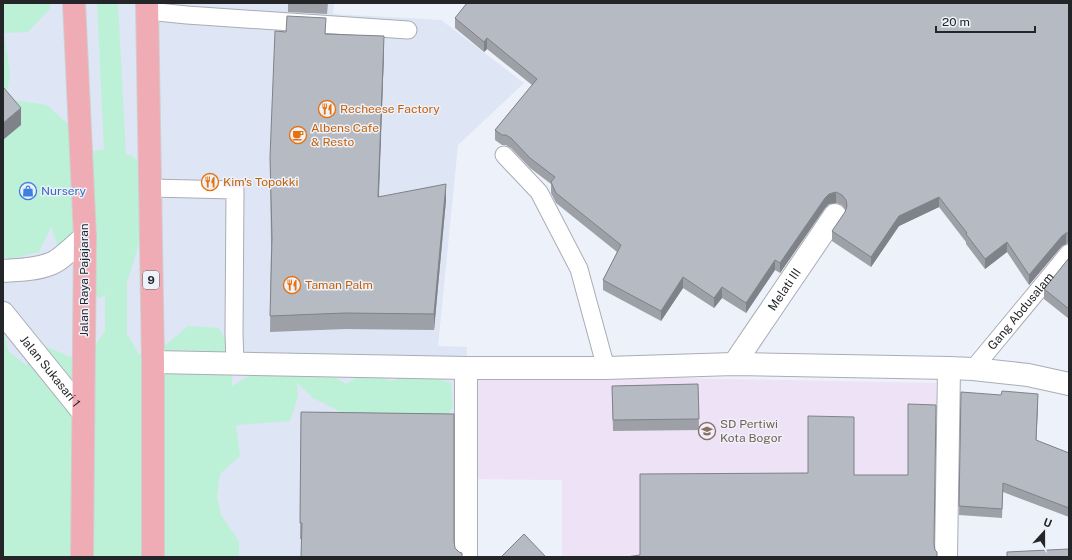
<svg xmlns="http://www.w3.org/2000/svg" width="1072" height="560" viewBox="0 0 1072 560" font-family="'Public Sans',sans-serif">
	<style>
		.built { fill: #dee5f4 }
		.education { fill: #ede2f6 }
		.green { fill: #bdf1d7 }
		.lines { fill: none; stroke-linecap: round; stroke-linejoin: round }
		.service-casing { stroke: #aaadb6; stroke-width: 19 }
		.minor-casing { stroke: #aaadb6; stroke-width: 24 }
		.tertiary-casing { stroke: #aaadb6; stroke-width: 24 }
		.trunk-casing { stroke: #cfcfd0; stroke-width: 24 }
		.service { stroke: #fff; stroke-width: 17 }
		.minor { stroke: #fff; stroke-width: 22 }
		.tertiary { stroke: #fff; stroke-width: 22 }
		.trunk { stroke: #f0acb4; stroke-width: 22 }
		.wall { fill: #9da0a7 }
		.shaded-wall { fill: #7f8288 }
		.building { fill: #b6bac2; stroke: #7f8288 }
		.labels { text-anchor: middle; stroke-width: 3; stroke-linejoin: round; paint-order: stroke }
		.shield { fill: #edf1f9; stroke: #606267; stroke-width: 1 }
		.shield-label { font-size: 11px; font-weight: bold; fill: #232528 }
		.food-label { font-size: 12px; fill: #c56008; stroke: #edf1f9; text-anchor: start }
		.shop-label { font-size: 12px; fill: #366cbe; stroke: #edf1f9; text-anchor: start }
		.street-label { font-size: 12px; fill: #232528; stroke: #edf1f9 }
		.education-label { font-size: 12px; fill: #785e54; stroke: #edf1f9; text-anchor: start }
	</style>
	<rect width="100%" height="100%" fill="#edf1f9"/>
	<!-- built -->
	<polygon class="built" points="3,3 334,3 333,14 441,20 524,83 458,145 438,346 467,347 466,557 3,557"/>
	<!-- education -->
	<polygon class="education" points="476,374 936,383 942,557 562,557 562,480 474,479"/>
	<!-- green -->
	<polygon class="green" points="3,3 50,3 50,9 28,32 4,33 10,73 6,99 47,105 79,134 81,154 104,149 97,3 118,3 126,155 132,155 155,180 140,241 127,282 127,334 128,335 139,355 163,347 188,326 219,328 232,351 232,386 291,351 346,384 365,373 391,381 416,372 451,383 453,406 437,435 359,421 313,398 297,383 298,396 290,421 236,425 240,456 220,474 217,497 221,515 239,541 239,557 3,557 3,321 6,340 8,351 26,365 47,347 83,362 105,331 105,295 100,298 79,287 76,264 60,252 51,227 39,252 10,259 3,257"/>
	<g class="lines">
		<!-- service casing -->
		<g class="service-casing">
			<g id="service">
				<polyline points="147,11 187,15 408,30"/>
				<polyline points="504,155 539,192 579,269 606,368"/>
				<polyline points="150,188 235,190 234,334 235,363"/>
				<path id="s1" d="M973,369L1069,253"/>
			</g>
		</g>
		<!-- minor casing -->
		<g class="minor-casing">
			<g id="minor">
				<polyline points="153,362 466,368 606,368 734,364 949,368 973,369 1028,375 1069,384"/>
				<path id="s2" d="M734,364L835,215"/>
				<polyline points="466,557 466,368"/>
				<polyline points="946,557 949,368"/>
			</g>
		</g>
		<!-- tertiary casing -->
		<g class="tertiary-casing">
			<g id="tertiary">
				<path d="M3,271C18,270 35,270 50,264C60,261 76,244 85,237"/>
				<path id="s3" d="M3,313L83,412"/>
			</g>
		</g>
		<!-- trunk casing -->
		<g class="trunk-casing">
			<g id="trunk">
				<polyline points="74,3 85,237 82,557"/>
				<polyline points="147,3 153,362 153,557"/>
			</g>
		</g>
		<!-- service -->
		<use href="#service" class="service"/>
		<!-- minor -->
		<use href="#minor" class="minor"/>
		<!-- tertiary -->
		<use href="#tertiary" class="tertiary"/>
		<!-- trunk -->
		<use href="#trunk" class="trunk"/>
	</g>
	<!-- wall -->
	<g class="wall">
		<polygon points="288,3 328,3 327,14 288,12"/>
		<polygon points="1069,3 1069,243 1066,244 1062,246 1029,285 1007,252 985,269 966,244 966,242 939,207 899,226 871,267 832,241 832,231 845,212 846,210 842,205 836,203 829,204 825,208 780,273 775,270 746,313 722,298 714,308 683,288 661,321 603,290 603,280 617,252 556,203 551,193 551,184 530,168 511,148 506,145 502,145 495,140 495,130 532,85 487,49 484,52 455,28 455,18"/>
		<polygon points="326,34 384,52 379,197 446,200 434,330 345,329 270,332 271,247 270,157"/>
		<polygon points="1069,258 1069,319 1044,299 1044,289"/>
		<polygon points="698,384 699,430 613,431 612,386"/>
		<polygon points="961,392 1038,403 1036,440 1069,453 1069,517 1003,492 1002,518 959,515"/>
		<polygon points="301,412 454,414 302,539 300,539"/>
	</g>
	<!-- shaded-wall -->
	<g class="shaded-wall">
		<polygon points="384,36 384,52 378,213 378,197"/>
		<polygon points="487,38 487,49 484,52 484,42"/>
		<polygon points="21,108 21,125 3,140 3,123"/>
		<polygon points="446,184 446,200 434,330 434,314"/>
		<polygon points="836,192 836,203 829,204 825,208 780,273 780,263 825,198 829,194"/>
		<polygon points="939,197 939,207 899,226 871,267 871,257 899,216"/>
		<polygon points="1066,233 1066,244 1062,246 1029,285 1029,275 1062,236"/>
		<polygon points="1007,242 1007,252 985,269 985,259"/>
		<polygon points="775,260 775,270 746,313 746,303"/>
		<polygon points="683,277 683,288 661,321 661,311"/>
		<polygon points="722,287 722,298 714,308 714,298"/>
		<polygon points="1038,394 1038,403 1036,449 1036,440"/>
	</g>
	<!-- building -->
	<g class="building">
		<polygon points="467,3 1069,3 1069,233 1066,233 1062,236 1029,275 1007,242 985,259 966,234 967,233 939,197 899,216 871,257 832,231 845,212 847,206 846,200 842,195 836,192 829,194 825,198 780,263 775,260 746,303 722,287 714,298 683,277 661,311 603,280 621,245 556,193 551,182 555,177 530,158 511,138 506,135 502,135 495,130 537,79 487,38 484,42 455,18"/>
		<polygon points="287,16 326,18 325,34 384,36 378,197 446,184 434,314 345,313 270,316 272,238 270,157 275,31 286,32"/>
		<polygon points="3,87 21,108 3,123"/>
		<polygon points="1069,258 1069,309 1044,289"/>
		<polygon points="698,384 699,419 613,420 612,386"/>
		<polygon points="1002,391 1038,394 1036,440 1069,453 1069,508 1003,483 1002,509 959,506 961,392 1001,395"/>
		<polygon points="908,404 936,405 934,544 935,550 937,552 937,557 626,557 640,555 640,474 808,473 808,416 854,417 854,475 908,475"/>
		<polygon points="301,412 454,414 454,541 455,548 459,552 462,553 462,557 301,557 302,523 300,523"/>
		<polygon points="524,534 546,557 501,557"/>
		<polygon points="1069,549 1069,557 1007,557 1007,552"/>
	</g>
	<!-- icons -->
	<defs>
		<g id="restaurant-ring" transform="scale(0.9)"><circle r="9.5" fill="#edf1f9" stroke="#e8710a" stroke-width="1.5"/><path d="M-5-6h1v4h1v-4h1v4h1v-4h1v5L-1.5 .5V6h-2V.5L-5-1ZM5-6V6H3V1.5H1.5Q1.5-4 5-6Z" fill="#e8710a"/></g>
		<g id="cafe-ring" transform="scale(0.9)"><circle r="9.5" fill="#edf1f9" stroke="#e8710a" stroke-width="1.5"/><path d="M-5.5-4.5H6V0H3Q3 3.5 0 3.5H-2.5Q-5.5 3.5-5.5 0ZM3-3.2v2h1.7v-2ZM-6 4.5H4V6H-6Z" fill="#e8710a"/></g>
		<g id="shop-ring" transform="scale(0.9)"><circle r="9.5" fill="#edf1f9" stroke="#3f7fe0" stroke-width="1.5"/><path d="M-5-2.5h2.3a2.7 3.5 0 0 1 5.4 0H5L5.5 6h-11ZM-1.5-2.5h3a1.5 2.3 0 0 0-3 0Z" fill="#3f7fe0"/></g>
		<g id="school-ring" transform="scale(0.9)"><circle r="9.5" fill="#edf1f9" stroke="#8d6e63" stroke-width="1.5"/><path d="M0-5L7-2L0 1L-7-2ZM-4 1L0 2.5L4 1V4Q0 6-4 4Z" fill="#8d6e63"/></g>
	</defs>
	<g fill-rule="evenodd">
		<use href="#restaurant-ring" x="327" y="109"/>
		<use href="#cafe-ring" x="298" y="135"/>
		<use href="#restaurant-ring" x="210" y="182"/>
		<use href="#shop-ring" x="28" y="191"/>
		<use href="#restaurant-ring" x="292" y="285"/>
		<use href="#school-ring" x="707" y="431"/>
	</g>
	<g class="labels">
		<!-- shield labels -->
		<rect class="shield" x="143" y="271" width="16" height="18" rx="3"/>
		<g class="shield-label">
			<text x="151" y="284">9</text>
		</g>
		<!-- food labels -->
		<g class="food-label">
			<text x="340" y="113">Recheese Factory</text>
			<text x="311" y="132">Albens Cafe<tspan x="311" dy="14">&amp; Resto</tspan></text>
			<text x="223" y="186">Kim's Topokki</text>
			<text x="305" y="289">Taman Palm</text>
		</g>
		<!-- shop labels -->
		<g class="shop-label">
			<text x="41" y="195">Nursery</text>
		</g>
		<!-- street labels -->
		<g class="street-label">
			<text transform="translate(84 280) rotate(-90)" y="4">Jalan Raya Pajajaran</text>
			<text dy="4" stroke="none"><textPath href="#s2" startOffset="90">Melati III</textPath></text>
			<text dy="4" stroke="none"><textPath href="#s1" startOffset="75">Gang Abdusalam</textPath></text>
			<text dy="4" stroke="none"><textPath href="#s3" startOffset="75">Jalan Sukasari 1</textPath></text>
		</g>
		<!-- education labels -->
		<g class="education-label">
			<text x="720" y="428">SD Pertiwi<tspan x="720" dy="14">Kota Bogor</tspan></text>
		</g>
	</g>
	<!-- border -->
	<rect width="1072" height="560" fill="none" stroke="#232528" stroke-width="8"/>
	<!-- north arrow -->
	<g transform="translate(1044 532) rotate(21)" stroke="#edf1f9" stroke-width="3" paint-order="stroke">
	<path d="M0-3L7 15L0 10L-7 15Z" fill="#232528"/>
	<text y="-6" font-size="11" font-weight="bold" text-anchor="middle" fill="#232528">U</text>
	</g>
	<!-- scale -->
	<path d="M936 26v6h99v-6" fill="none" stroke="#232528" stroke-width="2"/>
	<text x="942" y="26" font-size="12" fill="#232528" stroke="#edf1f9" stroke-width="3" paint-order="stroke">20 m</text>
</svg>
